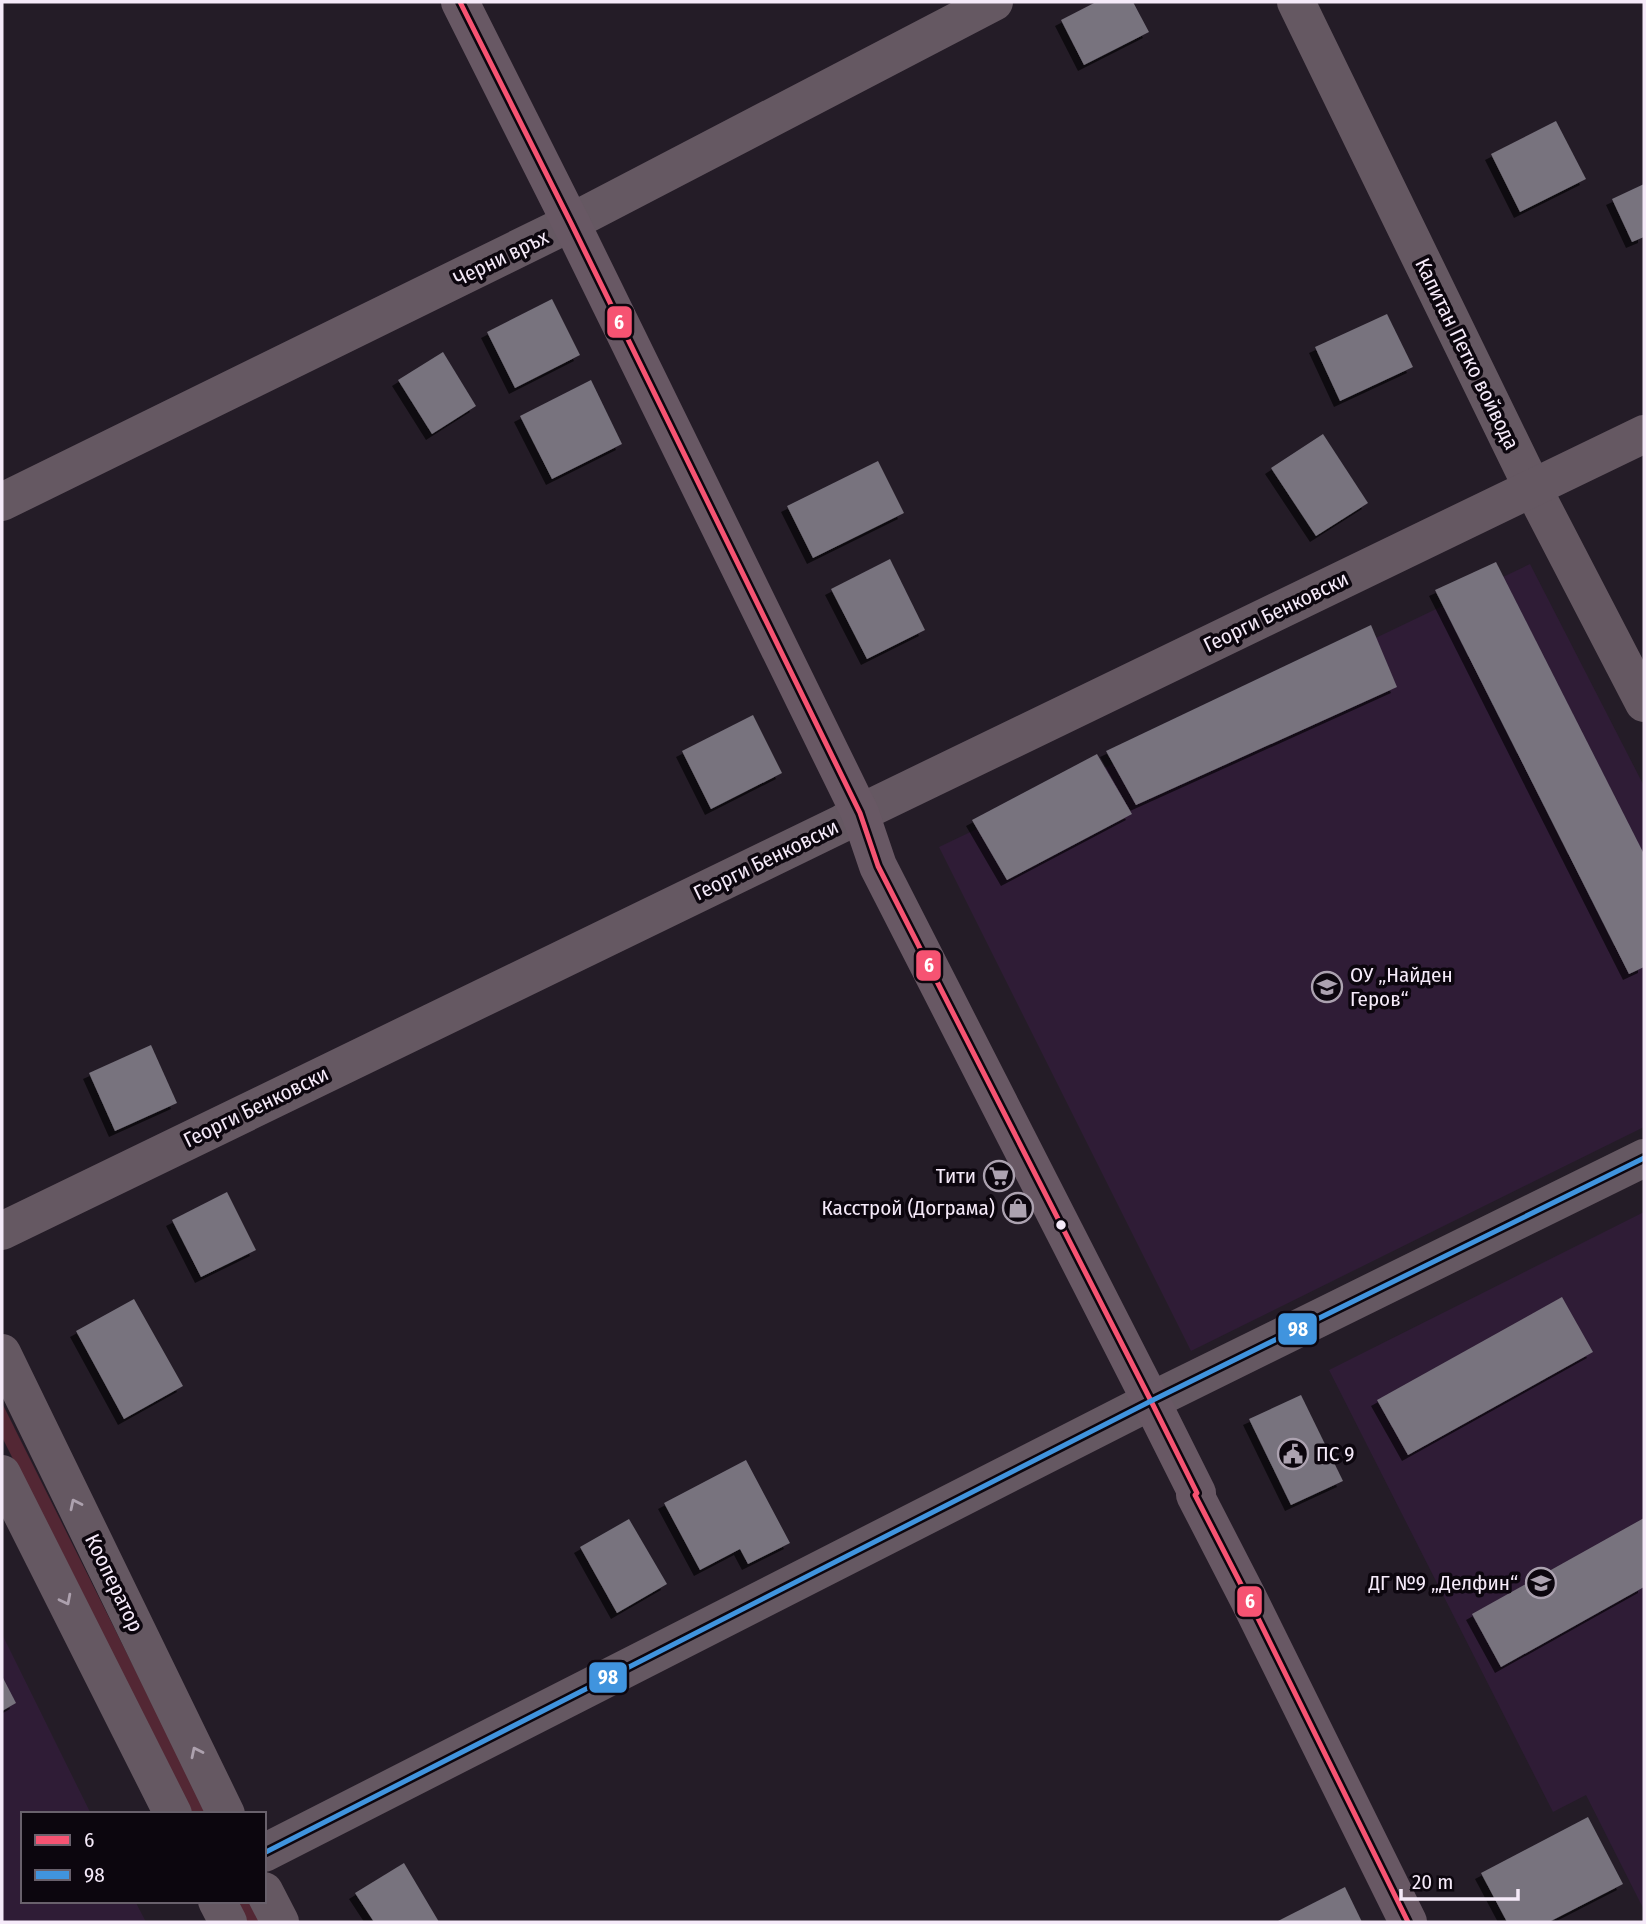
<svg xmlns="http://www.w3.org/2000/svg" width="1646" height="1924" viewBox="0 0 1646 1924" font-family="'Fira Sans Condensed',sans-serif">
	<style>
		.built { fill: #2f1c36 }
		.green { fill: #532734 }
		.building { fill: #78737e; filter: url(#shadow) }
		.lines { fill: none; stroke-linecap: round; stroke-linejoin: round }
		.minor { stroke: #655862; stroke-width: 38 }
		.major { stroke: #685864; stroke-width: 38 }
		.bus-1-casing { stroke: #0c060e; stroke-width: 10 }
		.bus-2-casing { stroke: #0c060e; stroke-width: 10 }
		.bus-1 { stroke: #f65372; stroke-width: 5 }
		.bus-2 { stroke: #4094de; stroke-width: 5 }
		.oneway { stroke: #ada1ae }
		.bus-dot { fill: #f5eaf9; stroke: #0c060e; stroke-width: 2.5 }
		.labels { text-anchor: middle; stroke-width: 7; stroke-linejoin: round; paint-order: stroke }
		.street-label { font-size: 21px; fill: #f5eaf9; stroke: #0c060e }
		.poi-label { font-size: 21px; fill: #f5eaf9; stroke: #0c060e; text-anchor: end }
		.line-badge { stroke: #0c060e; stroke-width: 2.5 }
		.badge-label { font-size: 19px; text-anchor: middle; font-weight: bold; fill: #fff }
	</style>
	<defs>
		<filter id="shadow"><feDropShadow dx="-6" dy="6" stdDeviation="0" flood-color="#0009"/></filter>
	</defs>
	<rect width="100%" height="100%" fill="#241c27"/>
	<!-- built -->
	<g class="built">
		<polygon points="1530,564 1644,786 1644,1127 1191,1351 939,847"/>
		<polygon points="1644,1212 1644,1908 1643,1908 1586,1795 1553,1812 1329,1370"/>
		<polygon points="2,1634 91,1814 23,1814 23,1901 135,1901 146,1922 2,1922"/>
	</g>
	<!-- green -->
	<g class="green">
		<polygon points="2,1403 207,1814 190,1814 2,1437"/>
		<polygon points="234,1901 251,1901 261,1922 244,1922"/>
	</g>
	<!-- building -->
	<g class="building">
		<polygon points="1096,2 1133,2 1149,32 1084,65 1061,20"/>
		<polygon points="1556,121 1586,179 1520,212 1491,154"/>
		<polygon points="1644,184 1644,237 1632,242 1612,199"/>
		<polygon points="552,299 580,355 515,388 487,332"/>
		<polygon points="1387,314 1413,367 1340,401 1315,347"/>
		<polygon points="443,352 476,406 432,434 398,380"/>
		<polygon points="591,380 622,444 552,479 520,416"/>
		<polygon points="1323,434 1368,503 1316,536 1271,468"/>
		<polygon points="878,461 904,513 813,558 787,506"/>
		<polygon points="890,559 925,630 867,659 831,589"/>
		<polygon points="1496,562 1644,854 1644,967 1629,974 1435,590"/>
		<polygon points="1371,625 1397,687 1136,805 1106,751"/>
		<polygon points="753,715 782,773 711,809 682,751"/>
		<polygon points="1097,754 1132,814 1007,880 972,820"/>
		<polygon points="151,1045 177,1103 115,1131 89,1073"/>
		<polygon points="227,1192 256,1250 201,1277 172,1220"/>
		<polygon points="1562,1297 1593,1352 1408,1455 1377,1400"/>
		<polygon points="134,1299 183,1386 124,1419 76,1331"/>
		<polygon points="1301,1395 1343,1481 1291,1505 1249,1419"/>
		<polygon points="746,1460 790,1543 748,1564 740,1549 700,1570 664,1503"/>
		<polygon points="1644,1518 1644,1587 1501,1667 1472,1614"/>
		<polygon points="629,1519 667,1584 617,1613 580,1547"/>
		<polygon points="2,1676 16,1703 2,1711"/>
		<polygon points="1588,1817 1623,1884 1549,1922 1507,1922 1481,1873"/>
		<polygon points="404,1863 439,1922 374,1922 355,1893"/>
		<polygon points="1345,1887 1362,1922 1276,1922"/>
	</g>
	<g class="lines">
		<!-- minor -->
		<g class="minor">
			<polyline points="1296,2 1533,489 1644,703"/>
			<polyline points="2,502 560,228 994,2"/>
			<polyline points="2,1231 843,823 860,813 1644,434"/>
			<polyline points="2,1353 226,1814"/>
			<polyline points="2,1474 173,1814"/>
			<polyline points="264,1853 1151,1401 1644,1158"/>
			<polyline points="264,1891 280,1922"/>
			<polyline points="217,1901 228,1922"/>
		</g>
		<!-- major -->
		<polyline class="major" points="460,2 571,223 860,813 878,866 1151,1401 1197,1493 1195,1495 1248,1598 1408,1922"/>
		<!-- bus-1 casing -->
		<g class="bus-1-casing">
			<polyline id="bus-1" points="460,2 571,223 860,813 878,866 1151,1401 1197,1493 1195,1495 1248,1598 1408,1922"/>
		</g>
		<!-- bus-2 casing -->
		<g class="bus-2-casing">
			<polyline id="bus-2" points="264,1853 1151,1401 1644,1158"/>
		</g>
		<!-- bus-1 -->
		<use href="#bus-1" class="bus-1"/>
		<!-- bus-2 -->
		<use href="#bus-2" class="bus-2"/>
	</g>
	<!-- one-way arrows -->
	<defs><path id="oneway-chevron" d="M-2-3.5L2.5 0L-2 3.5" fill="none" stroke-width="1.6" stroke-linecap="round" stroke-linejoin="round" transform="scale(1.75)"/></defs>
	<g class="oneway">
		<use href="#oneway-chevron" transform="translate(75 1504) rotate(-116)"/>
		<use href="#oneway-chevron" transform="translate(66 1600) rotate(63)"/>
		<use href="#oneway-chevron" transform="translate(196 1752) rotate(-116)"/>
	</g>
	<!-- icons -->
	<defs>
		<g id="school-ring" transform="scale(1.575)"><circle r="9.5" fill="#0c060e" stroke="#aca2b0" stroke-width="1.5"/><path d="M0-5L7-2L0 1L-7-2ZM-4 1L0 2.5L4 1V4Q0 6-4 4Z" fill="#aca2b0"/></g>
		<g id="supermarket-ring" transform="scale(1.575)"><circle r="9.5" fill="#0c060e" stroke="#aca2b0" stroke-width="1.5"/><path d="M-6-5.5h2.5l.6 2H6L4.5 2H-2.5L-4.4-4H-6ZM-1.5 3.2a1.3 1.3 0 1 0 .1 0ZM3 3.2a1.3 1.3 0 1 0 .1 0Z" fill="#aca2b0"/></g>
		<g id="shop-ring" transform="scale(1.575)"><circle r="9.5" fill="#0c060e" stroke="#aca2b0" stroke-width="1.5"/><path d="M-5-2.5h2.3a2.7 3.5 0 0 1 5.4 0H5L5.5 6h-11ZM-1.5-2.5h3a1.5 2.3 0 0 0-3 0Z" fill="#aca2b0"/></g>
		<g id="civic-ring" transform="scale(1.575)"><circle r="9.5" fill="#0c060e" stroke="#aca2b0" stroke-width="1.5"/><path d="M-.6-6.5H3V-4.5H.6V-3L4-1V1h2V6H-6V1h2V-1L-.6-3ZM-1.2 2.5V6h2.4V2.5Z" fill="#aca2b0"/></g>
	</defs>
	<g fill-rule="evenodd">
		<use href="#school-ring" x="1327" y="987"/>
		<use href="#supermarket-ring" x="999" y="1176"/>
		<use href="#shop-ring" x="1018" y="1208"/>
		<use href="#civic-ring" x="1293" y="1454"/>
		<use href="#school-ring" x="1541" y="1583"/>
	</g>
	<!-- markers -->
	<circle class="bus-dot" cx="1061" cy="1225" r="6"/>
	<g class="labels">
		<!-- street labels -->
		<g class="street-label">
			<text transform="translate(501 258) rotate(-26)" y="7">Черни връх</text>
			<text transform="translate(1467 354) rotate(64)" y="7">Капитан Петко войвода</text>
			<text transform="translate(1276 612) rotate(-26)" y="7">Георги Бенковски</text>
			<text transform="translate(766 860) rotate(-26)" y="7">Георги Бенковски</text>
			<text transform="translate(256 1107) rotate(-26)" y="7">Георги Бенковски</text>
			<text transform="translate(114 1583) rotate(64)" y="7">Кооператор</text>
		</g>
		<!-- poi labels -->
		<g class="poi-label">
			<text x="1350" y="982" text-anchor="start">ОУ „Найден<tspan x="1350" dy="24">Геров“</tspan></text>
			<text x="976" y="1183">Тити</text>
			<text x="995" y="1215">Касстрой (Дограма)</text>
			<text x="1316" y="1461" text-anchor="start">ПС 9</text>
			<text x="1518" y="1590">ДГ №9 „Делфин“</text>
		</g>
	</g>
	<g class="line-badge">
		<rect x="606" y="305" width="27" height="34" rx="7" fill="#f65372"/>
		<rect x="915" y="949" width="27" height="33" rx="7" fill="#f65372"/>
		<rect x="1277" y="1312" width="41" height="34" rx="7" fill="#4094de"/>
		<rect x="1236" y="1585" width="27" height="33" rx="7" fill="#f65372"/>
		<rect x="588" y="1661" width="40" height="33" rx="7" fill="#4094de"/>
	</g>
	<g class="badge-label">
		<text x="619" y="329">6</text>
		<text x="929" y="972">6</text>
		<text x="1298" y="1336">98</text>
		<text x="1250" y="1608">6</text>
		<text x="608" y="1684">98</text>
	</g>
	<!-- border -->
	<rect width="1646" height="1924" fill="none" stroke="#f5eaf9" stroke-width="7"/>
	<!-- legend -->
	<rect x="21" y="1812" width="245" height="91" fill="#0c060e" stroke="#69616c" stroke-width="2"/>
	<rect x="35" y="1835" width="35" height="10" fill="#f65372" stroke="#69616c" stroke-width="2"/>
	<text x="84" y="1847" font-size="21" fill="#f5eaf9">6</text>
	<rect x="35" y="1870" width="35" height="10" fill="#4094de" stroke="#69616c" stroke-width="2"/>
	<text x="84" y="1882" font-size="21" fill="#f5eaf9">98</text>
	<!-- scale -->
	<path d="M1401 1889v10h117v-10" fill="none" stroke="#f5eaf9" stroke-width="3.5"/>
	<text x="1412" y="1889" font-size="21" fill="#f5eaf9" stroke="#0c060e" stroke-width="5" paint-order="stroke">20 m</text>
</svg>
